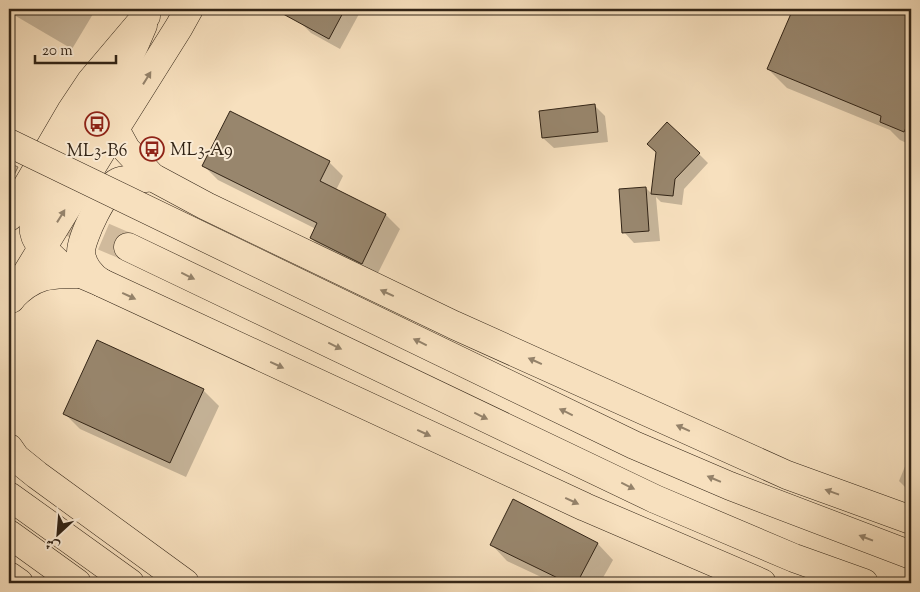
<svg xmlns="http://www.w3.org/2000/svg" width="920" height="592" viewBox="0 0 920 592" font-family="'Sorts Mill Goudy',Amiri,serif">
	<style>
		.green { fill: #d6c0a1; stroke: #84725c }
		.shadow { fill: #0003 }
		.building { fill: #98866d; stroke: #322416 }
		.lines { fill: none; stroke-linecap: round; stroke-linejoin: round }
		.highway-tunnel { stroke: #d0ba9c; stroke-width: 28; stroke-dasharray: 28 14; stroke-linecap: butt }
		.major-casing { stroke: #322416; stroke-width: 29 }
		.highway-casing { stroke: #322416; stroke-width: 29 }
		.major { stroke: #f7e0be; stroke-width: 28 }
		.highway { stroke: #f7e0be; stroke-width: 28 }
		.highway-bridge-casing { stroke: #322416; stroke-width: 29; stroke-linecap: butt }
		.highway-bridge { stroke: #f7e0be; stroke-width: 28 }
		.oneway { fill: #94826a }
		.labels { text-anchor: middle; stroke-width: 4; stroke-linejoin: round; paint-order: stroke }
		.poi-label { font-size: 18px; fill: #322416; stroke: #faebd5; text-anchor: start }
	</style>
	<rect width="100%" height="100%" fill="#f7e0be"/>
	<filter id="stains"><feTurbulence type="fractalNoise" baseFrequency=".004" numOctaves="4"/><feColorMatrix values="0 0 0 0 .2 0 0 0 0 .09 0 0 0 0 .02 0 0 0 .5 -.17"/></filter>
	<radialGradient id="worn" r=".72"><stop offset=".6" stop-color="#630" stop-opacity="0"/><stop offset="1" stop-color="#630" stop-opacity=".3"/></radialGradient>
	<!-- green -->
	<polygon class="green" points="9,163 18,167 9,185"/>
	<!-- shadow -->
	<g class="shadow">
		<polygon points="9,9 96,9 72,49 9,12"/>
		<polygon points="307,9 354,9 359,14 340,49 311,33 300,22"/>
		<polygon points="786,9 911,9 911,145 900,140 890,130 787,88 768,69 792,15"/>
		<polygon points="594,105 605,116 608,142 554,148 543,138"/>
		<polygon points="657,152 699,154 708,163 684,189 682,205 661,202 656,197 660,241 634,243 624,232 646,188 652,194"/>
		<polygon points="329,162 343,176 336,190 386,215 400,229 376,277 325,252 311,238 316,229 218,180 204,166"/>
		<polygon points="203,390 219,406 186,477 80,429 65,414"/>
		<polygon points="911,462 911,493 899,481 906,464"/>
		<polygon points="514,500 598,544 613,560 600,583 554,583 507,561 492,545"/>
	</g>
	<!-- building -->
	<g class="building">
		<polygon points="274,9 345,9 329,39"/>
		<polygon points="793,9 911,9 911,117 904,132 880,122 881,116 767,69"/>
		<polygon points="595,104 598,132 542,138 539,111"/>
		<polygon points="230,111 330,161 320,181 386,214 362,264 310,238 317,223 202,166"/>
		<polygon points="667,122 700,153 675,179 673,196 651,194 656,152 647,144"/>
		<polygon points="646,187 649,231 622,233 619,189"/>
		<polygon points="97,340 204,389 170,463 63,414"/>
		<polygon points="513,499 598,543 577,583 568,583 490,545"/>
	</g>
	<g class="lines">
		<!-- highway-tunnel -->
		<polyline class="highway-tunnel" points="65,220 128,247"/>
		<!-- major casing -->
		<g class="major-casing">
			<g id="major">
				<path d="M42,248C36,239 32,233 34,222C72,158 115,94 143,25"/>
				<polyline points="11,299 115,129 179,27 189,9"/>
				<polyline points="9,448 16,458 37,475 185,583"/>
				<polyline points="9,576 19,583"/>
			</g>
		</g>
		<!-- highway casing -->
		<g class="highway-casing">
			<g id="highway">
				<polyline points="115,129 126,149 152,177 206,206 454,325 787,475 911,520"/>
				<polyline points="9,217 71,111 91,81 146,16"/>
				<polyline points="128,247 655,499 794,558 864,583"/>
				<polyline points="42,248 60,265 102,283 585,507 762,583"/>
				<path d="M102,283C91,277 82,265 81,252C81,238 105,188 118,182C123,179 128,180 133,180C140,179 146,178 152,177"/>
				<path d="M11,298C34,274 49,274 80,274"/>
				<polyline points="9,496 130,583"/>
				<polyline points="9,534 77,583"/>
			</g>
		</g>
		<!-- major -->
		<use href="#major" class="major"/>
		<!-- highway -->
		<use href="#highway" class="highway"/>
		<!-- highway-bridge casing -->
		<g class="highway-bridge-casing">
			<polyline id="highway-bridge" points="9,143 634,445 730,486 911,555"/>
		</g>
		<!-- highway-bridge -->
		<use href="#highway-bridge" class="highway-bridge"/>
	</g>
	<!-- one-way arrows -->
	<defs><path id="oneway-solid" d="M-6-.8H1V-3.2L6.5 0L1 3.2V.8H-6Z" transform="scale(1.25)"/></defs>
	<g class="oneway">
		<use href="#oneway-solid" transform="translate(147 78) rotate(-58)"/>
		<use href="#oneway-solid" transform="translate(61 216) rotate(-58)"/>
		<use href="#oneway-solid" transform="translate(188 276) rotate(26)"/>
		<use href="#oneway-solid" transform="translate(387 293) rotate(-155)"/>
		<use href="#oneway-solid" transform="translate(129 296) rotate(25)"/>
		<use href="#oneway-solid" transform="translate(420 342) rotate(-154)"/>
		<use href="#oneway-solid" transform="translate(335 346) rotate(26)"/>
		<use href="#oneway-solid" transform="translate(535 361) rotate(-156)"/>
		<use href="#oneway-solid" transform="translate(277 365) rotate(25)"/>
		<use href="#oneway-solid" transform="translate(566 412) rotate(-154)"/>
		<use href="#oneway-solid" transform="translate(481 416) rotate(26)"/>
		<use href="#oneway-solid" transform="translate(683 428) rotate(-156)"/>
		<use href="#oneway-solid" transform="translate(424 433) rotate(25)"/>
		<use href="#oneway-solid" transform="translate(714 479) rotate(-157)"/>
		<use href="#oneway-solid" transform="translate(628 486) rotate(26)"/>
		<use href="#oneway-solid" transform="translate(832 492) rotate(-160)"/>
		<use href="#oneway-solid" transform="translate(572 501) rotate(25)"/>
		<use href="#oneway-solid" transform="translate(866 538) rotate(-159)"/>
	</g>
	<!-- icons -->
	<defs>
		<g id="bus-ring" transform="scale(1.25)"><circle r="9.5" fill="#faebd5" stroke="#8f2418" stroke-width="1.5"/><path d="M-5-6H5V4H4V6H2V4H-2V6H-4V4H-5ZM-3.5-4V0h7V-4ZM-3.5 1.2v1.5H-2V1.2ZM2 1.2v1.5H3.5V1.2Z" fill="#8f2418"/></g>
	</defs>
	<g fill-rule="evenodd">
		<use href="#bus-ring" x="97" y="124"/>
		<use href="#bus-ring" x="152" y="149"/>
	</g>
	<g class="labels">
		<!-- poi labels -->
		<g class="poi-label">
			<text x="170" y="155">ML3-A9</text>
			<text x="97" y="156" text-anchor="middle">ML3-B6</text>
		</g>
	</g>
	<!-- margin -->
	<rect width="920" height="592" fill="none" stroke="#f7e0be" stroke-width="30"/>
	<rect x="10" y="10" width="900" height="572" fill="none" stroke="#322416" stroke-width="2.5"/>
	<rect x="15" y="15" width="890" height="562" fill="none" stroke="#322416"/>
	<!-- north arrow -->
	<g transform="translate(58 534) rotate(206)" stroke="#faebd5" stroke-width="4" paint-order="stroke">
	<path d="M0-4L9 19L0 12L-9 19Z" fill="#322416"/>
	<text y="-8" font-size="14" font-weight="bold" text-anchor="middle" fill="#322416">ش</text>
	</g>
	<!-- scale -->
	<path d="M35 55v8h81v-8" fill="none" stroke="#322416" stroke-width="2.5"/>
	<text x="42" y="55" font-size="15" fill="#322416" stroke="#faebd5" stroke-width="4" paint-order="stroke">20 m</text>
	<rect width="100%" height="100%" filter="url(#stains)"/>
	<rect width="100%" height="100%" fill="url(#worn)"/>
</svg>
